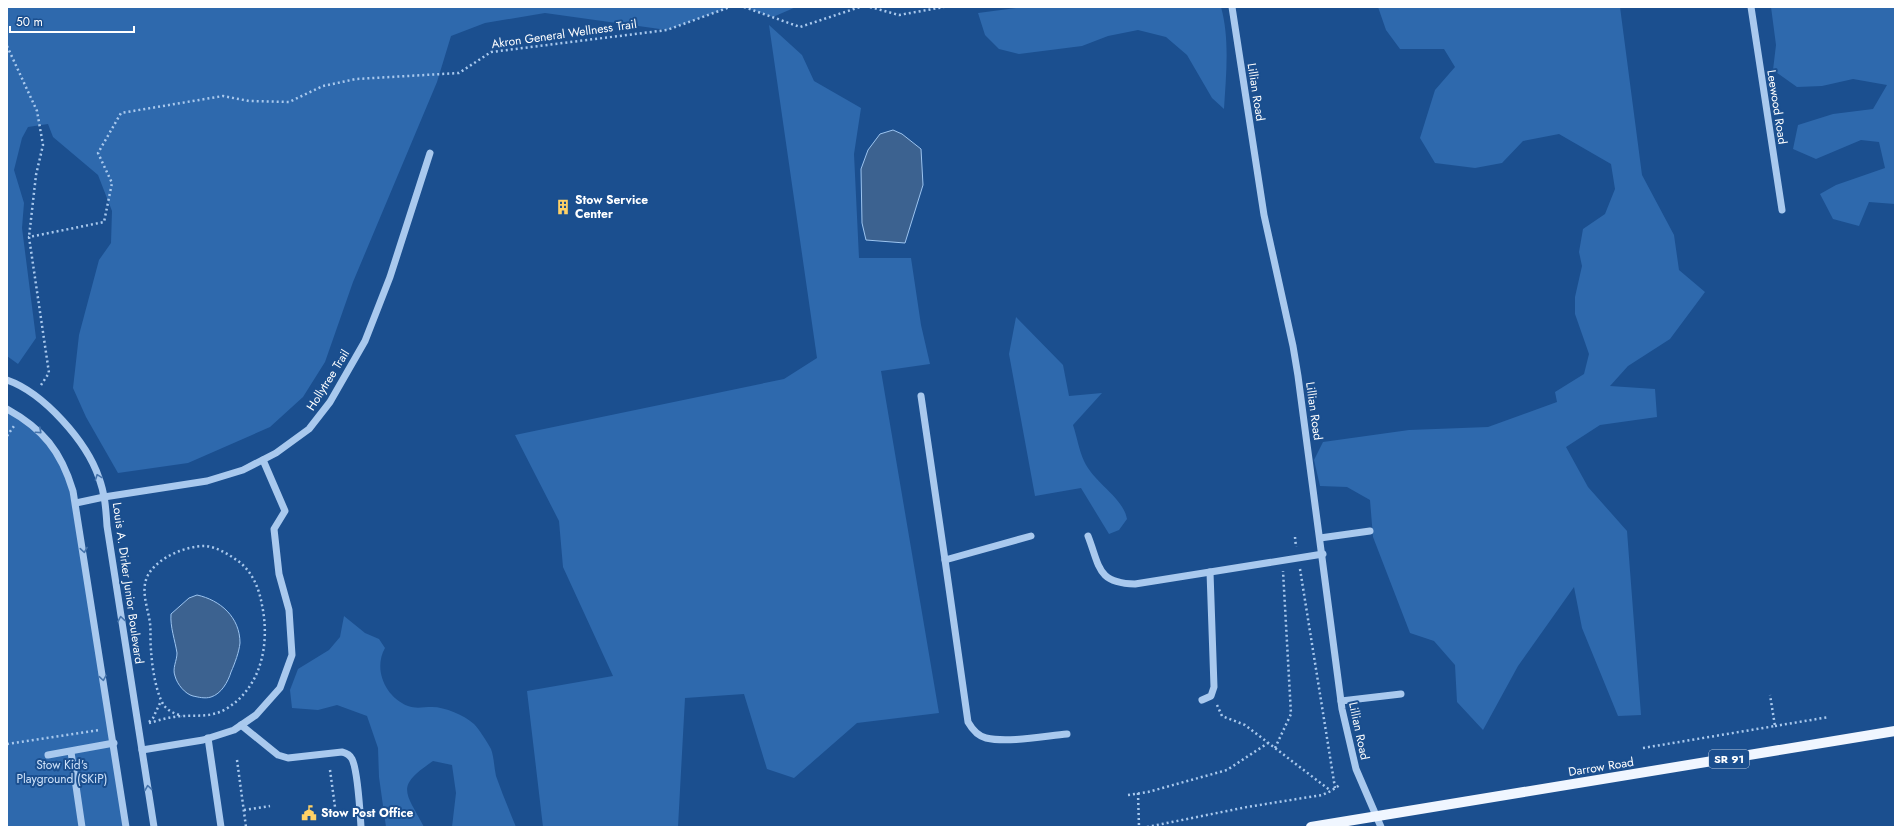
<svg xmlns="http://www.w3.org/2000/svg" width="1902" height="834" viewBox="0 0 1902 834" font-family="Jost,sans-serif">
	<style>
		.green { fill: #2e69ad }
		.water { fill: #3c6290; stroke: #9cc4f0 }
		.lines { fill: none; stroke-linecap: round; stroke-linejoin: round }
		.path { stroke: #a9c9ee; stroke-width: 2.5; stroke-dasharray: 2 3; stroke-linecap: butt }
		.minor { stroke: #a9c9ee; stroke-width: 7 }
		.major { stroke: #f0f6ff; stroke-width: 10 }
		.oneway { stroke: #4674ac }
		.labels { text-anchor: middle; stroke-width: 4; stroke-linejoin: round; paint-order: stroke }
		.shield { fill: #1b4f8f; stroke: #bbcadd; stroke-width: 1 }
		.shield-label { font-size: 11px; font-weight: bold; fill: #fff }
		.street-label { font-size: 12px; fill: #fff; stroke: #1b4f8f }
		.poi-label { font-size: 12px; font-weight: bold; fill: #fff; stroke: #1b4f8f; text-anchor: start }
		.park-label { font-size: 12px; fill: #cfe3fa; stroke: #1b4f8f }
	</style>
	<rect width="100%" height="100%" fill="#1b4f8f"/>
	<!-- green -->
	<g class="green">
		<polygon points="7,7 730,7 667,30 545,13 485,23 451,36 437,82 353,282 325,362 303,397 270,427 188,463 118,473 86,417 73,388 79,335 99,260 111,243 112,211 98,175 53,137 48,124 28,127 22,138 14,170 24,203 22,228 36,338 18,364 7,356"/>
		<polygon points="744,7 796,7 773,17"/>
		<path d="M1023,7H1221C1230,39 1226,76 1224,109L1212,98L1187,55L1166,37L1138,30L1108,36L1082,46L1019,54L999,49L985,35L978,13Z"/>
		<polygon points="1378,7 1620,7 1642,175 1674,235 1679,270 1705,292 1670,339 1628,366 1610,386 1655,389 1657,417 1600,425 1566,447 1588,487 1627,531 1641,715 1618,716 1582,628 1574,587 1518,666 1483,730 1457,702 1455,665 1434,641 1410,633 1373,537 1370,500 1347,487 1320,486 1314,460 1323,442 1409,430 1488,427 1557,402 1555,392 1584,374 1589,354 1575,314 1575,297 1582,266 1579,252 1583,229 1605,214 1615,189 1611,164 1559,134 1523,141 1502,163 1475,168 1435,163 1420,138 1435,90 1455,67 1444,49 1400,49 1386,30"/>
		<polygon points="1771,7 1895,7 1895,204 1869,202 1859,226 1833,219 1820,194 1836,185 1885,168 1879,142 1861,140 1816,159 1793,149 1798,125 1833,114 1873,109 1887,85 1853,79 1822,86 1797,87 1773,70 1776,45"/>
		<polygon points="769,25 802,55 814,81 861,108 854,154 859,258 911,258 921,325 930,364 881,371 939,713 857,723 794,778 767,769 744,694 685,698 678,827 543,827 527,691 613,676 563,567 559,521 515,435 784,379 817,358"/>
		<path d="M1016,317L1063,365L1069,396L1102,393L1073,425C1077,437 1079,450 1084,461C1094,483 1123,497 1127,519L1119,530L1109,534L1081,488L1035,496L1009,354Z"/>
		<polygon points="7,409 26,420 66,468 126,827 7,827"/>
		<path d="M344,616L365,633L379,639L385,648C373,669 385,697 408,706C416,709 423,707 432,707C445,707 464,715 474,724C479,729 487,742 491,749C494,757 494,767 496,776C502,793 509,810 516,827H452L456,793L452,765L433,761C395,787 405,791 424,827H386L379,777L378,748L367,716L337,705L318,710L292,708L290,690L298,669L329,650L340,637Z"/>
	</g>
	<!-- water -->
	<g class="water">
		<polygon points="893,130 902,134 921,149 923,185 905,243 866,240 862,223 861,169 868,150 880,134"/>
		<path d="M197,595C220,600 240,617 240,643C239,652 235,663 231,672C228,682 221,694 211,697C205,699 198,697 193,696C185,694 177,684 175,676C172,668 177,661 177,653C175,640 170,627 171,614L189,598Z"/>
	</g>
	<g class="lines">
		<!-- path -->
		<g class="path">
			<polyline points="744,7 800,27 860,7"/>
			<polyline points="870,7 899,15 944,7"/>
			<polyline points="7,46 37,111 43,145 36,175 29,237"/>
			<polyline points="41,385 49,373 29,237 104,222 112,183 98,153 121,113 223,96 249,101 289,102 323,86 356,79 459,73 491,52 667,30 730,7"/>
			<polyline points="7,436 14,426"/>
			<polyline points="1295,537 1296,547"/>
			<polyline points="1300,569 1335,788"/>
			<polyline points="1217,705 1222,716 1245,725 1331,791"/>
			<polyline points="149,722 153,718 161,701"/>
			<path d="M149,723C157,721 165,718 173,717C191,714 209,719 226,709C262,687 270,643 262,605C259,588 252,571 238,561C228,554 217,547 205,546C186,546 158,557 148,575C140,590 148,608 150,623C151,632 150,641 151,650C152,666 155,686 161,700C165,710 173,713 182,716"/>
			<polyline points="1775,726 1829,717"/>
			<polyline points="7,744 100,730"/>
			<polyline points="1275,748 1291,714 1283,571"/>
			<polyline points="1643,748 1775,726 1770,695"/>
			<polyline points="237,760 246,827"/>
			<polyline points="330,770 335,807"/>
			<polyline points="1138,793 1139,827"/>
			<polyline points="1128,795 1148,792 1227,770 1268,743"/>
			<polyline points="244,810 270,806"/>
			<polyline points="1147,827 1247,807 1322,795 1331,791 1341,784"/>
		</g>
		<!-- minor -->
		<g class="minor">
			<polyline points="1232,7 1264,215 1293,346 1298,376 1342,709 1356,769 1381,827"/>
			<polyline points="1751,7 1782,210"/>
			<path d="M7,380C44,393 87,442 99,478C105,494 106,510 107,526L154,827"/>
			<polyline points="921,396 945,560 1031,536"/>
			<path d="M7,409C43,429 61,451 73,491L126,827"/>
			<polyline points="76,503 104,497 207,481 243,470 276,453 309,429 330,402 365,341 390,277 430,153"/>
			<path d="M1088,536C1100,567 1097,583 1135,584L1323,554"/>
			<polyline points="1320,538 1370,531"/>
			<path d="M945,560L968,722C972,729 978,736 986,738C1008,743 1045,736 1067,734"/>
			<polyline points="1202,700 1211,696 1214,687 1210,572"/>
			<polyline points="1341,701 1401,694"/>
			<path d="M241,725L278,755L288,758L342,752C346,753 350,755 352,759C358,771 360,812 361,827"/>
			<polyline points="208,738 221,827"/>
			<polyline points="142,750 203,740 234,730 256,715 280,688 292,655 289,610 279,574 274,529 285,511 263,460"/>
			<polyline points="71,752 82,827"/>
			<polyline points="48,755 114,743"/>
		</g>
		<!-- major -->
		<polyline class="major" points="1311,827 1895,731"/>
	</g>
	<!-- one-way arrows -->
	<defs><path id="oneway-chevron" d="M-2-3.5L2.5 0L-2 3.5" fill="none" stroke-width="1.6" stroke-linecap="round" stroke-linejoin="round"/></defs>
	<g class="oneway">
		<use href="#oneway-chevron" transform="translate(39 431) rotate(42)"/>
		<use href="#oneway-chevron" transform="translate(98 477) rotate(-110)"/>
		<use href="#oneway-chevron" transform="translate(84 550) rotate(81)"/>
		<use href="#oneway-chevron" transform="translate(121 619) rotate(-99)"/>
		<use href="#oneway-chevron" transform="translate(103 678) rotate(81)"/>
		<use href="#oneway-chevron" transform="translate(148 788) rotate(-99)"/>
	</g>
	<!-- icons -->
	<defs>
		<g id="building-bare" transform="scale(1.2)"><path d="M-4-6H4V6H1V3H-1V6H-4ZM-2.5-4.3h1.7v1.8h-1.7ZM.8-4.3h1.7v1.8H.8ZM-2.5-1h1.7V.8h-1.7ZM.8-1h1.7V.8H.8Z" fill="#ffd166" stroke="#1b4f8f" stroke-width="2.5" paint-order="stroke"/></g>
		<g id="civic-bare" transform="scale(1.2)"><path d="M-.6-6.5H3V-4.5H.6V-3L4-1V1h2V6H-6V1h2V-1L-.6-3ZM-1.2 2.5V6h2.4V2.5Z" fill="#ffd166" stroke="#1b4f8f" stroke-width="2.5" paint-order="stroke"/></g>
	</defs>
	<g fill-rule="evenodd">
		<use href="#building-bare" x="563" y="207"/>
		<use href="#civic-bare" x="309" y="813"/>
	</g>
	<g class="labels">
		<!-- shield labels -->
		<rect class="shield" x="1709" y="750" width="40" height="18" rx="3"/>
		<g class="shield-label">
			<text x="1729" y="763">SR 91</text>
		</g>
		<!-- street labels -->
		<g class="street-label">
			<text transform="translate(564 34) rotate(-8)" y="4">Akron General Wellness Trail</text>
			<text transform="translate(1256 92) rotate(81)" y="4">Lillian Road</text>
			<text transform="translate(1777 107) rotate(81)" y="4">Leewood Road</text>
			<text transform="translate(328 380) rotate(-58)" y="4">Hollytree Trail</text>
			<text transform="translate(1314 411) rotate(82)" y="4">Lillian Road</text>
			<text transform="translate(128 583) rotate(82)" y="4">Louis A. Dirker Junior Boulevard</text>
			<text transform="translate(1359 731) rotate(78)" y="4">Lillian Road</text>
			<text transform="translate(1601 767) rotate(-9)" y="4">Darrow Road</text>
		</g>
		<!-- poi labels -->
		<g class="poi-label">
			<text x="575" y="204">Stow Service<tspan x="575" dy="14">Center</tspan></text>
			<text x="321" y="817">Stow Post Office</text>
		</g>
		<!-- park labels -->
		<g class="park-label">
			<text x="62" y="769">Stow Kid's<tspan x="62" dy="14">Playground (SKiP)</tspan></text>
		</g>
	</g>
	<!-- border -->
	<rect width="1902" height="834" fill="none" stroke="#ffffff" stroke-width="16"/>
	<!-- scale -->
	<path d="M10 26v6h124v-6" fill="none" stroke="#ffffff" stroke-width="2"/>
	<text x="16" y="26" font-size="12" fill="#ffffff" stroke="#1b4f8f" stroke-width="3" paint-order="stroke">50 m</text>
</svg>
